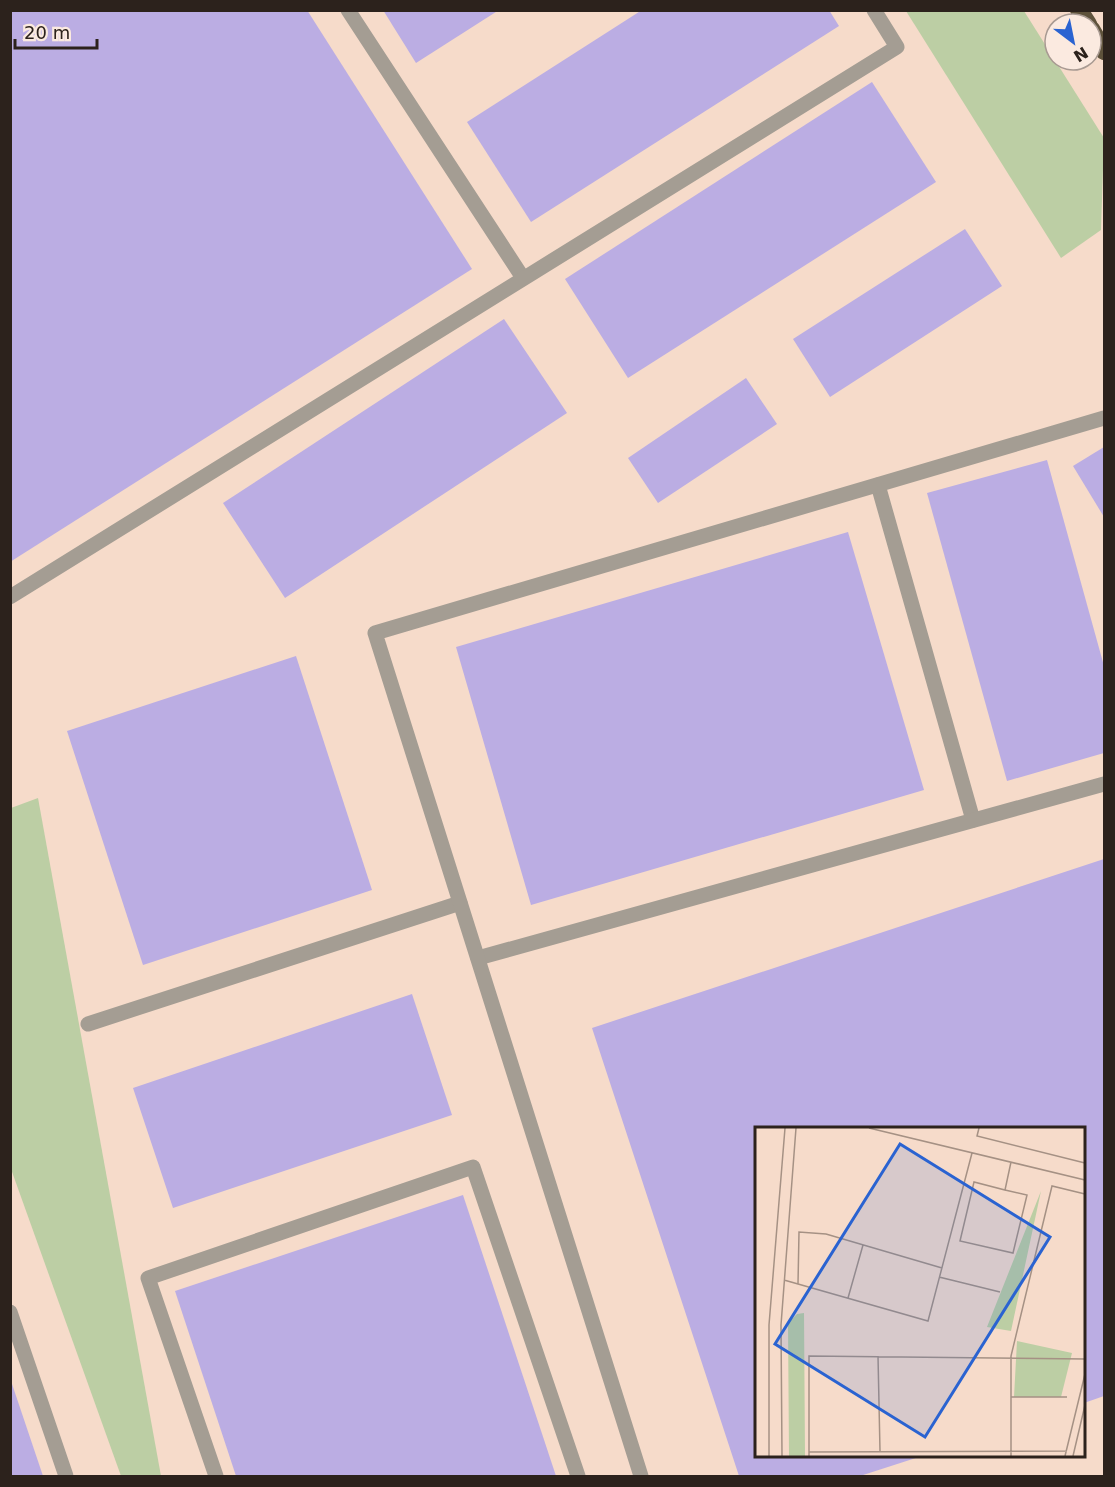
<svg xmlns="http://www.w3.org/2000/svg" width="1115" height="1487" viewBox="0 0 1115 1487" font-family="'DejaVu Sans',sans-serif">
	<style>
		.green { fill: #bccea4 }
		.building { fill: #bbade3 }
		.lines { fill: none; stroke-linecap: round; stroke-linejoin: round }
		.lane { stroke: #a49d93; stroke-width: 15 }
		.highway { stroke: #5e523b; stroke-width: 18 }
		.inset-road { fill: none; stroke: #a59184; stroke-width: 1.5 }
		.view { fill: #2a63d1; fill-opacity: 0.15; stroke: #2a63d1; stroke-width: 3 }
		.inset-edge { fill: none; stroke: #2c221c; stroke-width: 3 }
	</style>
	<rect width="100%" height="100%" fill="#f6dbca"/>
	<!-- green -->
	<g class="green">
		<polygon points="906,11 1024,11 1104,138 1101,230 1061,258"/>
		<polygon points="38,798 161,1476 121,1476 11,1169 11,808"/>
	</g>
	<!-- building -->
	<g class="building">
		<polygon points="10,10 307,10 472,269 10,562"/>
		<polygon points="383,10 499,10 416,63"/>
		<polygon points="642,10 829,10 839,26 531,222 467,122"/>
		<polygon points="872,82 936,182 628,378 565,279"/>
		<polygon points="965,229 1002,286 830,397 793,339"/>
		<polygon points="504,319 567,413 285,598 223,503"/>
		<polygon points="746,378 777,424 658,503 628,458"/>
		<polygon points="1104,447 1104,517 1073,466"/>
		<polygon points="1047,460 1104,666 1104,753 1007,781 927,493"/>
		<polygon points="848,532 924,790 531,905 456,647"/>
		<polygon points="296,656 372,890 143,965 67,731"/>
		<polygon points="1104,859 1104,1396 1084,1403 1084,1128 756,1128 756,1456 922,1456 860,1476 739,1476 592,1028"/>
		<polygon points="412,994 452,1115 173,1208 133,1088"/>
		<polygon points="463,1195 556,1476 236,1476 175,1291"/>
		<polygon points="10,1381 11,1381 43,1476 10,1476"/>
	</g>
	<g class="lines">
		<!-- lane -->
		<g class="lane">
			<polyline points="348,10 523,278"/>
			<polyline points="878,485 973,820"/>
			<polyline points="10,597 897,47 874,10"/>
			<polyline points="478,958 1104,784"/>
			<polyline points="88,1024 460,903"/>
			<polyline points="10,1312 66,1476"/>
			<polyline points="216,1476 148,1278 473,1167 578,1476"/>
			<polyline points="641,1476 375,633 1104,418"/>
		</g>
		<!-- highway -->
		<g class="highway">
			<polyline points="1079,10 1088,24"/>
			<polyline points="1091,29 1104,51"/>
		</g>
	</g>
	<!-- overview -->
	<g transform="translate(755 1127)">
		<rect width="330" height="330" fill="#f6dbca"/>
		<path d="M286,64L256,204L232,200ZM49,186L50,329H34L33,196L42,187ZM262,214L317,226L306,270H259Z" fill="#bccea4"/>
		<path class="inset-road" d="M114,1L330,53M224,1L222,9L330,36M250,63L272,68L258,126L205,114L219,55L250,63L256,35M184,150L245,165M29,153L173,194L217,26M43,157L44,105L71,107L187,141M93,171L108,118M123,229L125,324M256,270H312M54,325L312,324M14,329V198L30,1M27,329L26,198L41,1M54,329V229L330,232M256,329V229L297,59L330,67M310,329L330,247M318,329L330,278"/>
		<path class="view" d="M145,17L295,110L170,310L20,217Z"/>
		<rect width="330" height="330" class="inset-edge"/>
	</g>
	<!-- border -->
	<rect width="1115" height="1487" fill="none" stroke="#2c221c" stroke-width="24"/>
	<!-- north arrow -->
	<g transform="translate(1073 42) rotate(148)"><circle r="28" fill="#fbeae0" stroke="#a89a92" stroke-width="1.5"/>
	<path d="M0-4.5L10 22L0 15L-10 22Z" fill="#2a63d1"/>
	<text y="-9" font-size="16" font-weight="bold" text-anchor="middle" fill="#2c221c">N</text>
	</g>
	<!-- scale -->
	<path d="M15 39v9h82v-9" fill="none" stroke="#2c221c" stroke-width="3"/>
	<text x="24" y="39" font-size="18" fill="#2c221c" stroke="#fbeae0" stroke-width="4.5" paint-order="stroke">20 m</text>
</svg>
